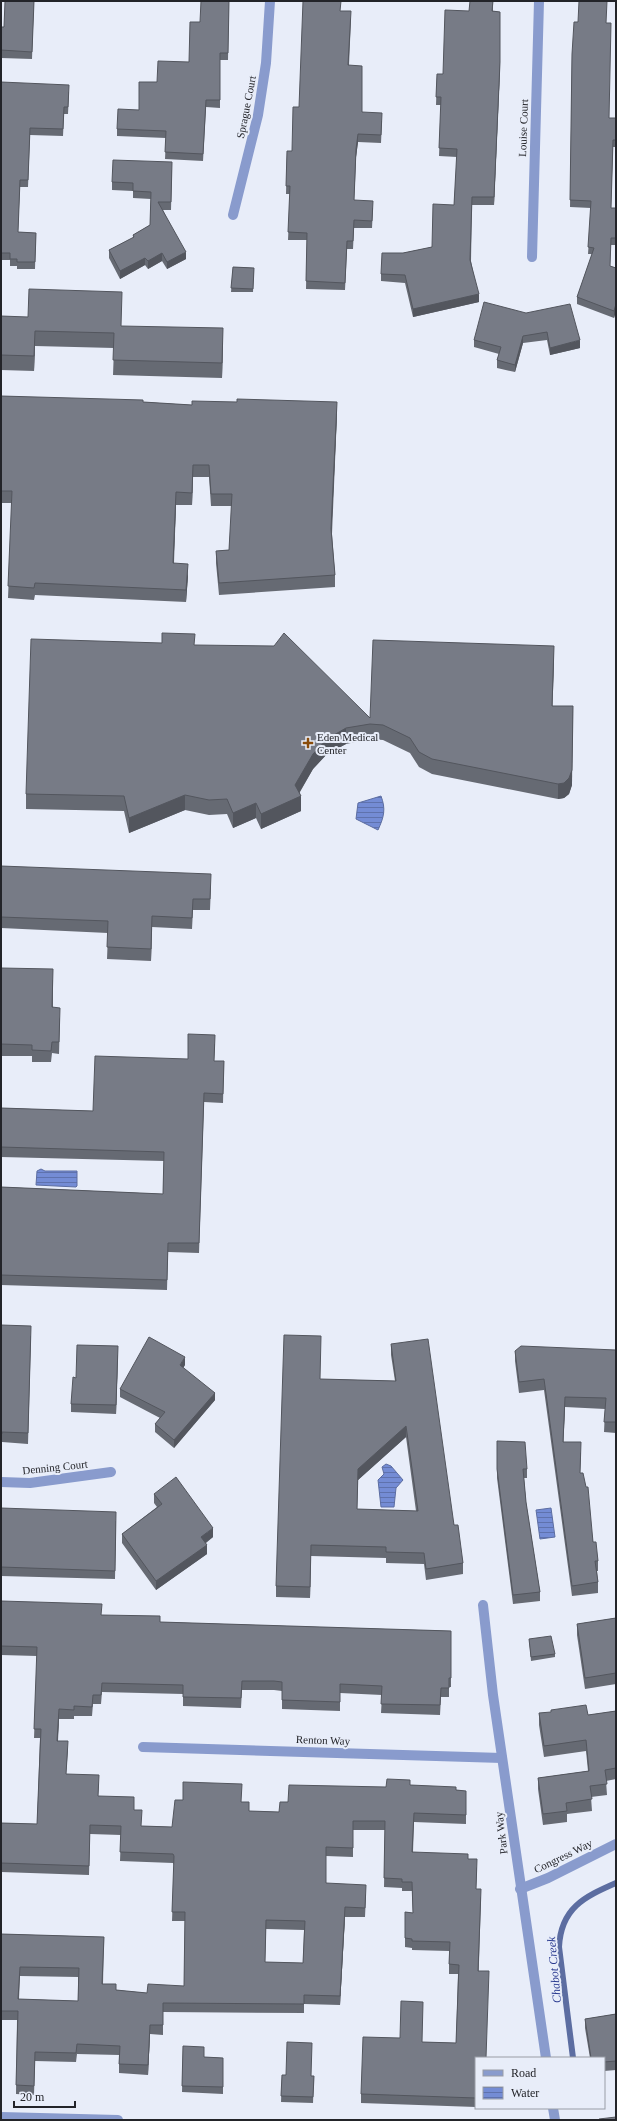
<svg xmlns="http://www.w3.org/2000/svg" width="617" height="2121" viewBox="0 0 617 2121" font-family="Georgia,serif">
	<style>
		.water { fill: url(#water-rules); stroke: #5c6da1 }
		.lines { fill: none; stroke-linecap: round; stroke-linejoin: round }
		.stream { stroke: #5c6da1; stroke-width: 6 }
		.street { stroke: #899bcd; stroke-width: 10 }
		.wall { fill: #666a73; fill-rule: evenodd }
		.shaded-wall { fill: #53565e }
		.building { fill: #777b86; stroke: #53565e; fill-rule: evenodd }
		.poi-dot { fill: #894c0b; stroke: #e8edf9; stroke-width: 1.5 }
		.labels { text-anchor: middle; stroke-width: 4; stroke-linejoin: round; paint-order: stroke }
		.street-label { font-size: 11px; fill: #232429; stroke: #e8edf9 }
		.poi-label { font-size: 11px; fill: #232429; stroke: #e8edf9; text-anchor: start }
		.water-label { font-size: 12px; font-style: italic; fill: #28398f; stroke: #e8edf9 }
	</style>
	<defs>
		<pattern id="water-rules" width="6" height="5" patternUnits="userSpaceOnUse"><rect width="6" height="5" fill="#748cd5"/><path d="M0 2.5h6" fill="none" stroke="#5f72ad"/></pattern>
	</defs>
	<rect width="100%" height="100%" fill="#e8edf9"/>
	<!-- water -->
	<g class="water">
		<path d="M381,796C386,809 384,817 378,830L356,819L358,803Z"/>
		<polygon points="41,1169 45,1171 77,1171 77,1186 76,1187 36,1185 37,1171"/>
		<polygon points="386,1464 391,1466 403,1480 396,1488 394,1507 381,1507 378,1480 384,1474 382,1467"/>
		<polygon points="551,1508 555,1537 540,1539 536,1510"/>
	</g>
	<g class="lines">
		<!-- stream -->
		<path class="stream" d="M573,2058L559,1947C561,1908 584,1897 616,1883"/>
		<!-- street -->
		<g class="street">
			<polyline points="233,215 258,115 266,63 270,1"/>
			<polyline points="532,257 539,1"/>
			<polyline points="1,1482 30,1483 111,1472"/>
			<polyline points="483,1605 493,1695 546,2058"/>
			<polyline points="143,1747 502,1758"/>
			<polyline points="520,1889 548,1878 616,1844"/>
			<polyline points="553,2108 555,2120"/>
			<polyline points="1,2117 118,2120"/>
		</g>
	</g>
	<!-- wall -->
	<g class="wall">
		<polygon points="34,1 32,59 1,58 1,27 4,27"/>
		<polygon points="229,1 228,60 220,60 220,108 206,107 203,161 165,159 166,138 117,136 117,129 139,110 157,82 189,62 200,22"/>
		<polygon points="493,1 493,11 500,12 500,69 494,205 472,205 471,261 479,302 413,317 405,283 381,281 381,274 403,253 432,247 454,205 457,157 439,156 441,105 436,105 437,74 443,74 469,11"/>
		<polygon points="341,11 351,19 349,65 362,112 382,121 381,143 358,142 356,157 354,200 373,208 372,228 354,228 353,249 347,249 345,290 306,289 307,240 288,240 290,194 286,194 287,151 292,151 299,107"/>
		<polygon points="578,22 606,23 609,118 616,118 616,147 613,147 611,208 616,208 616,245 611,245 610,266 616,268 616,311 614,318 577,304 577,297 592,254 588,254 591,208 570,207 572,54"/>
		<polygon points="1,82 69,92 68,114 64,114 63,136 30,135 28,187 20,187 18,232 36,233 35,269 17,269 17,266 10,266 10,260 1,260"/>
		<polygon points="172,170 171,210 163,210 186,259 167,269 162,261 148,269 145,265 120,279 109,258 109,250 133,238 133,235 150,225 151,199 133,198 133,191 112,190 112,182"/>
		<polygon points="233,267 254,268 253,292 231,292"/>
		<polygon points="526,313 580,348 550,355 547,340 523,343 515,372 497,368 497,360 499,354 474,347 474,340"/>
		<polygon points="1,316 121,326 223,343 222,378 113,375 114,348 35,346 34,371 1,370"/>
		<polygon points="1,396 143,402 337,414 332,534 335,575 335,587 219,595 216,563 216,551 229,550 232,506 211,506 209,477 193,477 192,505 176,505 174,563 188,576 186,602 35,595 34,600 8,598 12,503 1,503"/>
		<polygon points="195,645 370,718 554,661 552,706 572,785 569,794 564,798 558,799 432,774 419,767 410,753 383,740 370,739 346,744 327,754 313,769 300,792 301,811 261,829 256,818 233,828 227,814 209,815 185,810 129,833 124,811 26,809 26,794"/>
		<polygon points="1,866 211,886 210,910 193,910 192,929 152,927 151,961 107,959 108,933 1,928"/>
		<polygon points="1,968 53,980 53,1007 60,1019 59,1054 52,1053 51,1062 32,1062 32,1056 1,1056"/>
		<polygon points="215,1044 214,1061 224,1061 223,1103 204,1102 199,1253 168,1252 167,1290 1,1285 1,1187 163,1194 164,1161 1,1157 1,1108 93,1111"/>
		<polygon points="1,1325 31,1336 28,1444 2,1442 2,1445 1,1445"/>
		<path d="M391,1344L454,1525L463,1563V1574L426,1580L424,1564L386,1563V1558L311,1556L310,1598L276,1597V1586L320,1379L395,1381L391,1355ZM406,1437L416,1511L357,1509L358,1480Z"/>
		<polygon points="616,1350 616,1433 604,1432 605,1409 565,1407 563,1442 581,1453 580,1473 593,1542 598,1561 598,1571 597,1571 598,1582 598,1593 572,1596 544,1390 519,1393 515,1361 515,1351"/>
		<polygon points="118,1355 116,1414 71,1412 71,1404 76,1378"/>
		<polygon points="185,1365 183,1368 215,1400 174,1448 155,1432 155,1424 160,1418 120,1397 120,1389"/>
		<polygon points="497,1441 527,1469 527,1478 524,1478 526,1502 540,1592 540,1601 513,1604 497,1478"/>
		<polygon points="154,1494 213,1537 206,1543 207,1554 156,1590 122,1543 122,1534 157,1507 154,1503"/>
		<polygon points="1,1508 116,1521 115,1579 1,1576"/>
		<path d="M1,1601L102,1615L160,1622L451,1631V1687H449V1697H441L440,1715L381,1713L382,1695L340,1693V1711L282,1709V1691L274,1690H242L241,1708L183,1706V1694L102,1692L101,1704H93L92,1716H74V1719H59L58,1741L68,1750L66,1774L99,1784L98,1796L134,1810L141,1826L172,1827L241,1802L249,1811L279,1812L288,1802L386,1787L410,1785L456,1790L466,1791V1824L414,1822L413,1852L468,1859L477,1868L476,1889L481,1898L476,2058V2107L361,2103V2094L422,2042L456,2043L458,1974H449V1951L412,1950V1948L405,1947V1912L413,1913L412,1891H402V1888L384,1887L385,1830H353V1857L326,1856V1883L366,1895L365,1917H345L340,2005L304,2004V2013L163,2012V2035L150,2034L148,2075L119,2073V2055L77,2054L76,2062L35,2061L34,2095L16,2094L17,2020H1V1934L104,1937L103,1984L116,1990L147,1993L184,1986L185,1921H172L174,1865L173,1863L120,1861L121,1835L90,1834L89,1875L1,1872V1823L37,1824L40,1738H34L37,1656L1,1655ZM266,1929L304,1930L303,1963L265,1962ZM20,1976L78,1977V2001L19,1999Z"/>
		<polygon points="616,1618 616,1684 585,1689 577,1635 577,1624"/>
		<polygon points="529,1639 555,1654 555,1657 531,1661"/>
		<polygon points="616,1711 616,1779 606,1781 607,1795 591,1797 592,1811 567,1814 567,1822 543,1825 538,1789 538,1778 588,1771 586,1751 544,1757 539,1725 539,1713 588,1715"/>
		<polygon points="616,2014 616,2070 604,2071 604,2058 590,2058 585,2028 585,2019"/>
		<polygon points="183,2046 204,2057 223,2058 223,2094 182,2092"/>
		<polygon points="282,2075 314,2076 313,2103 281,2102"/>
	</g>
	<!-- shaded-wall -->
	<g class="shaded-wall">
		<polygon points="500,62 500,69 494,205 494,197"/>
		<polygon points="358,134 358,142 356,157 354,208 356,149"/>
		<polygon points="186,252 186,259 167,269 167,262"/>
		<polygon points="162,253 162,261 148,269 148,261"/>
		<polygon points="145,258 145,265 120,279 120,271"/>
		<polygon points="479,294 479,302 413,317 413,309"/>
		<polygon points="616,304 616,311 614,318 614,311"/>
		<polygon points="223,328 223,343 222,378 222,363"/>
		<polygon points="35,331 35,346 34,371 34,356"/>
		<polygon points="523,336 523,343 515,372 515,365"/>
		<polygon points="580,340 580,348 550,355 550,348"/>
		<polygon points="337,402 337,414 331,541 331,529"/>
		<polygon points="193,465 193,477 192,505 192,493"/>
		<polygon points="176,492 176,505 173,575 173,563"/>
		<polygon points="188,564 188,576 186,602 186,590"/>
		<polygon points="554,646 554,661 552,721 552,706"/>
		<polygon points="573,706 572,785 569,794 564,798 558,799 558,784"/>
		<polygon points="346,728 346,744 327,754 313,769 296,798 301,796 301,811 261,829 261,814 295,785 313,754 327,739"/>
		<polygon points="185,795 185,810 129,833 129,818"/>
		<polygon points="256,803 256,818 233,828 233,813"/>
		<polygon points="152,916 152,927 151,961 151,949"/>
		<polygon points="118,1346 118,1355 116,1414 116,1405"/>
		<polygon points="185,1357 185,1365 180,1373 180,1365"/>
		<polygon points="215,1393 215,1400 174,1448 174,1440"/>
		<polygon points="565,1397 565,1407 563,1452 563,1442"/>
		<polygon points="406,1426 406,1437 358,1480 357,1520 358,1469"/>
		<polygon points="213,1528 213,1537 201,1546 201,1537"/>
		<polygon points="207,1545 207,1554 156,1590 156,1581"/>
		<polygon points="311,1545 311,1556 310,1598 310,1587"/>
		<polygon points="59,1709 59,1719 57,1750 57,1741"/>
		<polygon points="345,1907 345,1917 340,2005 340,1996"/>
		<polygon points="150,2025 150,2034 148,2075 148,2065"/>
	</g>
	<!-- building -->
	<g class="building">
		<polygon points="5,1 34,1 32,52 1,50 1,27 4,27"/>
		<polygon points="201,1 229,1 228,53 220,53 220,100 206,100 203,154 165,152 166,131 117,129 118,109 139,110 139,82 157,82 158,61 189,62 190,22 200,22"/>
		<polygon points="303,1 341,1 340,11 351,11 348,65 362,66 362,112 382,113 381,135 358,134 356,149 354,200 373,201 372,221 354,220 353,241 347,241 345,283 306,281 307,233 288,232 290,186 286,186 287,151 292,151 293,107 299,107"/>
		<polygon points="470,1 493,1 492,11 500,12 500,62 494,197 472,197 470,260 479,294 413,309 405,275 381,274 382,253 403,253 432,247 433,204 454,205 457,149 439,148 441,97 436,97 437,74 443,74 445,10 469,11"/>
		<polygon points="579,1 607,1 606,23 611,23 609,118 616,118 616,140 613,140 611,208 616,208 616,238 611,238 610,266 616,268 616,304 614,311 577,297 594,248 588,247 591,201 570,200 572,54 574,22 578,22"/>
		<polygon points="1,82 69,85 68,107 64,107 63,129 30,128 28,180 20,180 18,232 36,233 35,262 17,262 17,259 10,259 10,253 1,253"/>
		<polygon points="113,160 172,162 171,202 158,202 186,252 167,262 162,253 148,261 145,258 120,271 109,250 134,237 133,235 150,225 151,192 133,191 133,183 112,182"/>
		<polygon points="233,267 254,268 253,289 231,288"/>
		<polygon points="29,289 122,292 121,326 223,328 222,363 113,360 114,333 35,331 34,356 1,355 1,316 28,317"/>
		<polygon points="484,302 526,313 570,304 580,340 550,348 547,332 523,336 515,365 497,360 501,347 474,340"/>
		<polygon points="1,396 143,400 143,402 192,405 192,401 237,402 237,399 337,402 331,529 335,575 219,583 216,551 229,550 232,494 211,494 209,465 193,465 192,493 176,492 173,563 188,564 186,590 35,583 34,588 8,586 12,491 1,491"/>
		<polygon points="162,633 195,634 194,645 274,646 284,633 370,718 373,640 554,646 552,706 573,706 572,770 569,778 564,783 558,784 432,759 419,752 410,738 383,725 370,724 346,728 327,739 313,754 295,785 301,796 261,814 256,803 233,813 227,799 209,800 185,795 129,818 124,796 26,794 31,639 162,643"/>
		<polygon points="1,866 211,874 210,899 193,899 192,918 152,916 151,949 107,947 108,921 1,917"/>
		<polygon points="1,968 53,969 52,1007 60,1008 59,1042 52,1042 51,1051 32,1050 32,1045 1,1044"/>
		<polygon points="188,1034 215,1035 214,1061 224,1061 223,1094 204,1093 199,1243 168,1243 167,1280 1,1275 1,1187 163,1194 164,1152 1,1147 1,1108 93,1111 95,1056 188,1059"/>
		<polygon points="1,1325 31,1326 28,1433 2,1432 2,1434 1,1434"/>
		<path d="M284,1335L321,1336L320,1379L396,1381L391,1344L428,1339L454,1525H458L463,1563L426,1569L424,1553L386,1552V1547L311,1545L310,1587L276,1586ZM406,1426L418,1511L357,1509L358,1469Z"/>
		<polygon points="149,1337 185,1357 180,1365 215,1393 174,1440 155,1424 165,1412 120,1389"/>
		<polygon points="77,1345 118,1346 116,1405 71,1404 73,1377 76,1378"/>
		<polygon points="521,1346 616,1350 616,1422 604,1422 606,1398 565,1397 563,1442 581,1442 580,1473 583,1473 586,1487 588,1487 593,1542 596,1542 598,1561 595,1561 598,1582 572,1586 544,1379 519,1382 515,1351"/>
		<polygon points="497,1441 525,1442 527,1469 523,1469 526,1502 540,1592 513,1595 497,1469"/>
		<polygon points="176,1477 213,1528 201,1537 207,1545 156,1581 122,1534 162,1504 154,1494"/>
		<polygon points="1,1508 116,1512 115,1571 1,1567"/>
		<path d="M1,1601L102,1604L101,1615L160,1616V1622L451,1631V1678H449V1688H441L440,1705L381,1704L382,1686L340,1684V1702L282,1700V1682L274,1681H242L241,1698L183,1697V1685L102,1683L101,1695H93L92,1707L74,1706V1710L59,1709L57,1741H68L66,1774L99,1775L98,1796L134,1797V1810H142L141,1826L172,1827L175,1800H183V1782L242,1784L241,1802H249V1811L279,1812L280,1802H288L289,1785L386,1787L387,1779L410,1780V1785L456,1787V1790L466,1791V1815L414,1813L412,1852L468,1854V1859H477L476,1889H481L478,1971H489L486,2058H476V2098L361,2094L363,2037L400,2038L401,2001L423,2002L422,2042L456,2043L459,1965L449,1964L450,1942L412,1941V1939L405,1938V1912L413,1913L412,1882H402V1879L384,1878L385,1821H353V1848L326,1847V1883L366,1885L365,1908L345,1907L340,1996L304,1995V2004L163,2003V2025H150L148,2065L119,2064L120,2046L77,2044L76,2053L35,2052L34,2086L16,2085L18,2011H1V1934L104,1937L102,1984H116V1990L147,1993L148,1984L184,1986L185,1912H172L174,1856L173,1854L120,1852L121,1826L90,1825L89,1866L1,1863V1823L37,1824L41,1729H34L37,1647L1,1646ZM266,1920L305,1921L303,1963L265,1962ZM20,1967L79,1968L78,2001L18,1999Z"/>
		<polygon points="616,1618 616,1673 585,1678 577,1624"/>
		<polygon points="551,1636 555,1654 531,1657 529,1639"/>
		<polygon points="586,1705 588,1715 616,1711 616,1768 605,1770 607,1784 590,1786 592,1799 566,1803 567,1811 543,1814 538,1778 589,1771 586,1740 544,1746 539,1713 551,1712 551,1710"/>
		<polygon points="616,2014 616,2061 604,2062 604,2058 591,2058 585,2019"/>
		<polygon points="287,2042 312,2043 311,2076 314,2076 313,2097 281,2096 282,2075 286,2075"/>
		<polygon points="183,2046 204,2047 204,2057 223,2058 223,2087 182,2086"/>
		<polygon points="616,2117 616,2120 599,2120 599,2119"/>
	</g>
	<!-- markers -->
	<path class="poi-dot" d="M306 737h4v4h4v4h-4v4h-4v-4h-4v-4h4z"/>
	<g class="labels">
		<!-- street labels -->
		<g class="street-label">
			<text transform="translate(246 107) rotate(-79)" y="4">Sprague Court</text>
			<text transform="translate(523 128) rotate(-88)" y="4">Louise Court</text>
			<text transform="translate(55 1467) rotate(-6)" y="4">Denning Court</text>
			<text transform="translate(323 1740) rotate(2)" y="4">Renton Way</text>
			<text transform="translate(501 1833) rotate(-97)" y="4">Park Way</text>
			<text transform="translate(563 1856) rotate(-26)" y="4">Congress Way</text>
		</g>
		<!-- poi labels -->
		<g class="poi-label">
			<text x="317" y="741">Eden Medical<tspan x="317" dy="13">Center</tspan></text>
		</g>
		<!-- water labels -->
		<g class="water-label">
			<text transform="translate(554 1970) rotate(-95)" y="4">Chabot Creek</text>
		</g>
	</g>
	<!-- border -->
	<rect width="617" height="2121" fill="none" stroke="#232429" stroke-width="4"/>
	<!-- legend -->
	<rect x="475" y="2057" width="130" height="52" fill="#e8edf9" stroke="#999da6"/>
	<rect x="483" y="2070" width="20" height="6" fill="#899bcd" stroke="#999da6"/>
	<text x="511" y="2077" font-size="12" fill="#232429">Road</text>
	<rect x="483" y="2087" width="20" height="12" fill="url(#water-rules)" stroke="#999da6"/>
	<text x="511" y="2097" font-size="12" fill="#232429">Water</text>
	<!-- scale -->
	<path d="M14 2101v6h61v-6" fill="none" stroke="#232429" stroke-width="2"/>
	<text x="20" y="2101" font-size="12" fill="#232429" stroke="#e8edf9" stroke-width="3" paint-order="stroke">20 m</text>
</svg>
